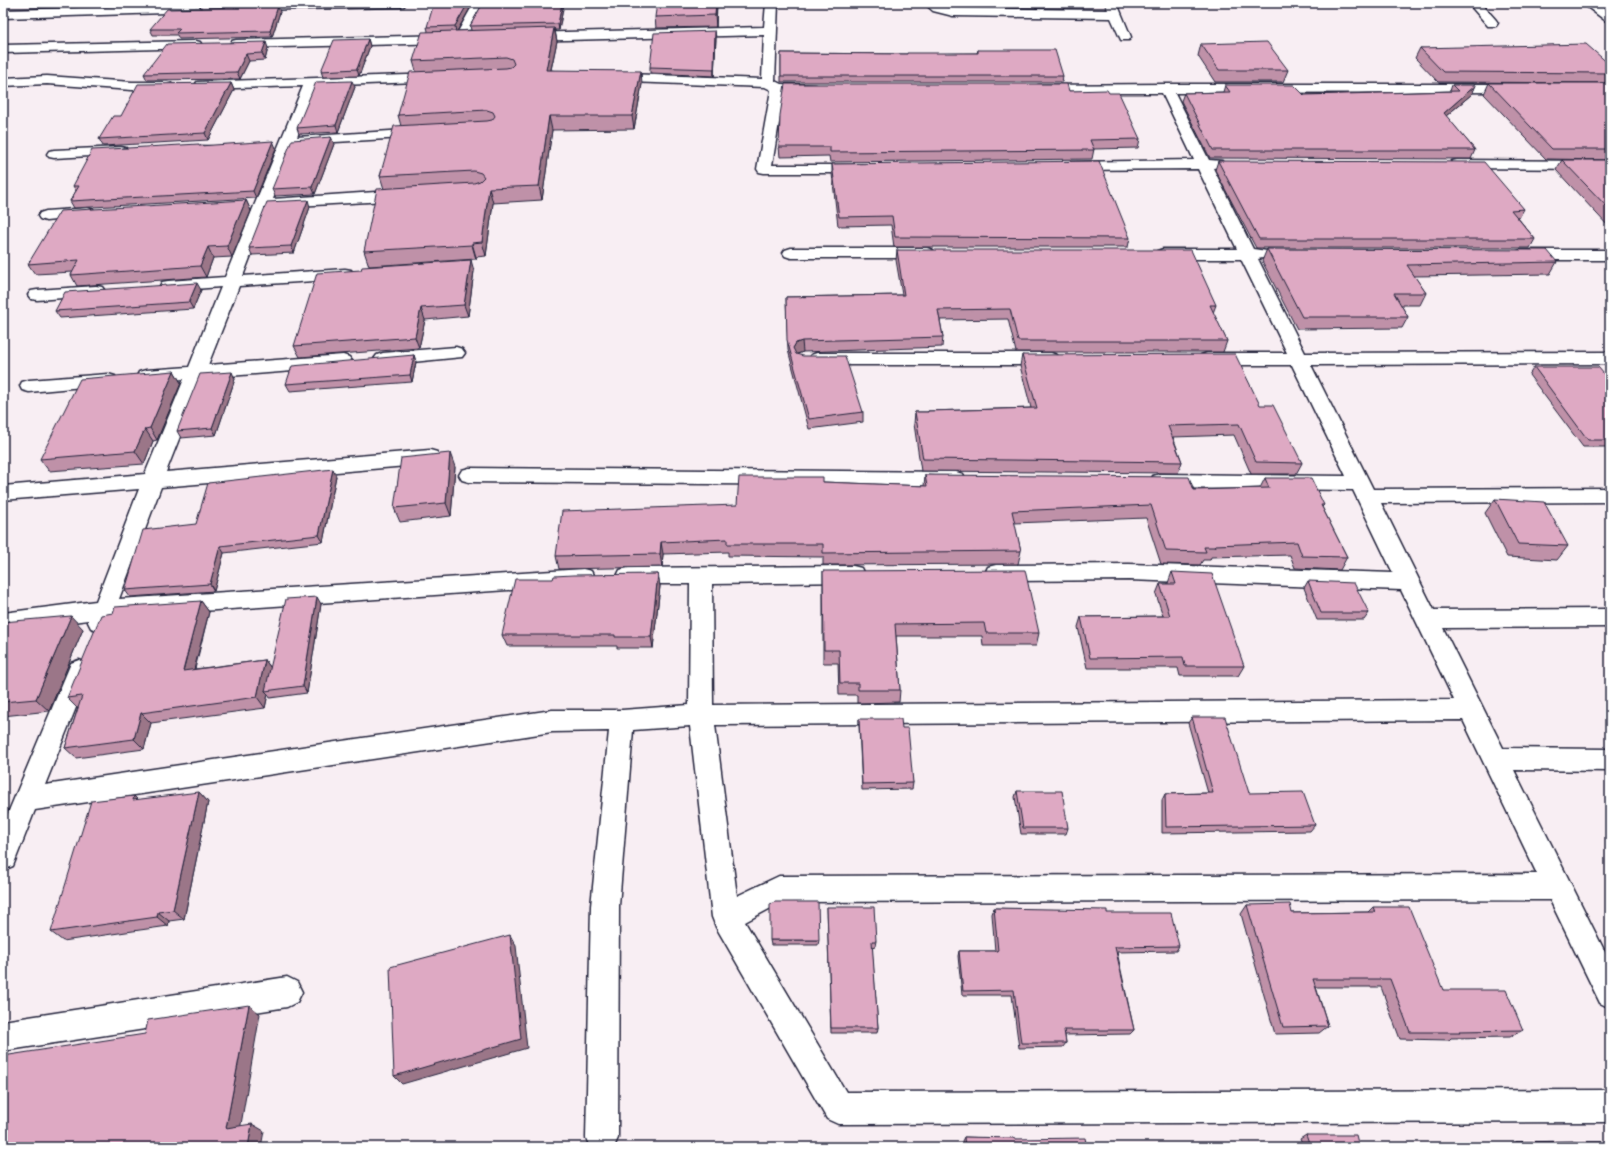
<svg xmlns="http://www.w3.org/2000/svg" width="1613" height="1150" viewBox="0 0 1613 1150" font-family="Itim,sans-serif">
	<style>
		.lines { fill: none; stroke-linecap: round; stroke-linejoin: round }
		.lane-casing { stroke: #22223b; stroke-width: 3 }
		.street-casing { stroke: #22223b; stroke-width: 3 }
		.lane { fill: #fff; fill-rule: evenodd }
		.street { fill: #fff; fill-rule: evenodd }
		.wall { fill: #bf91a8; stroke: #22223b }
		.shaded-wall { fill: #9b7688; stroke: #22223b }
		.building { fill: #dea9c3; stroke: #22223b }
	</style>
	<rect width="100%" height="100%" fill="#f8eef3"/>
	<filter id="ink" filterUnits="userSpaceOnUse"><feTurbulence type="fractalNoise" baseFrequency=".025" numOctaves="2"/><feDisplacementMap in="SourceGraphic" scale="8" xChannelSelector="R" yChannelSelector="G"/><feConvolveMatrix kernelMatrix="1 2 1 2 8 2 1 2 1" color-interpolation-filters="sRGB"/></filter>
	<g filter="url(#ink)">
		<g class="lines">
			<!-- lane casing -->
			<g class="lane-casing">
				<g id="lane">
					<polygon points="924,3 937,3 945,7 953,8 1108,10 1105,3 1117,3 1131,37 1129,40 1121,40 1111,18 953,16 933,11"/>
					<polygon points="1468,3 1481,3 1496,20 1498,23 1496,26 1488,26"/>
				</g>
			</g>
			<!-- street casing -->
			<g class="street-casing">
				<g id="street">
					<polygon points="250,3 406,3 404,6 400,7 246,10 244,7 246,4"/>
					<polygon points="474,3 486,3 469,34 486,35 488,38 486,41 461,42 456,40 450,43 236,48 232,47 230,44 232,41 236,40 450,35 455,37"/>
					<polygon points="766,3 778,3 775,81 781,84 815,85 820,86 822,89 820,92 815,93 784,92 772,165 861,165 866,166 868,169 866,172 861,173 764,173 759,172 757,169 771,90 765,87 628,82 623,81 621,78 623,75 628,74 762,79 764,35 526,41 522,40 520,37 522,34 526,33 764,27"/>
					<polygon points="1582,3 1596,3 1610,12 1610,22 1606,21"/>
					<polygon points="195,5 199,6 201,9 199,12 3,18 3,10"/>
					<polygon points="196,41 200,42 202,45 200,48 3,53 3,45"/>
					<polygon points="437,74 442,75 444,78 442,81 317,86 297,137 421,129 426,130 428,133 426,136 421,137 301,144 295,142 273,199 405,190 410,192 413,195 410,198 405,200 278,207 273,205 271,203 243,276 345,269 351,270 353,274 351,278 345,279 239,286 208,365 343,355 349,357 352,361 349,365 343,367 203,378 166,472 430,450 437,452 440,457 437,462 430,464 161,487 119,599 583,569 591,571 594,577 591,583 583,585 112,617 107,628 99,631 91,628 88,622 88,620 3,631 3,613 96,601 139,489 3,500 3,486 145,474 184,379 146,382 139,380 137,376 139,372 146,370 189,367 221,287 168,291 162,290 160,286 162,282 168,281 225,277 303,86 202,89 197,88 195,85 197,82"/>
					<polygon points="47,76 132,82 167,82 172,83 174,86 172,89 167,90 132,90 47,84 3,86 3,78"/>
					<path d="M1166,84H1517L1522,85L1524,88L1522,91L1517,92L1175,93L1209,160L1222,161L1224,164L1222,167L1213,168L1253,249L1267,251L1269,254L1267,257L1258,259L1305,353L1610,352V364L1311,365L1373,489L1610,488V502L1381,503L1434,610L1610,609V627L1443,628L1503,748L1610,749V771L1514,770L1610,962V1008L1600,1003L1550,900L782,902L745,922L846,1092L1610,1090V1122L838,1124L827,1119L716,927L712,917L690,726L633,730L619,906L618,1138L614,1147H590L586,1138L591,906L609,731L552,732L35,810L13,866L3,870V825L71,663L79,660L87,663L91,670L45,785L552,710H622L689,705L690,584H628L620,582L617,576L620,570L628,568L853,566L861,568L864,574L861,580L853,582L712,584L713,705L1454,700L1401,590L1129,580L996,581L988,579L985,573L988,567L996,565L1129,564L1393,573L1353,490L1160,488L1153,486L1150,481L1153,476L1160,474L1346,476L1292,365H1207L1201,363L1198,359L1201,355L1207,353H1287L1241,259H1163L1157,257L1155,254L1157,251L1163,249H1237L1198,169L1071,170L1066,169L1064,166L1066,163L1071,162L1194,160L1162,93H1039L1034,92L1032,89L1034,86L1039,85ZM1463,720L1537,874L779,876L737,896L715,725Z"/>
					<polygon points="121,147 126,148 128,151 126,154 54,158 49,157 47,154 49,151 54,150"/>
					<polygon points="1457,160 1610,161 1610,169 1457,168 1452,167 1450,164 1452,161"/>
					<polygon points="88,208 94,210 96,213 94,216 46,221 40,219 38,216 40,213 46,211"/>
					<polygon points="791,248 927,248 933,250 935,253 933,256 927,258 791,258 785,256 783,253 785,250"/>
					<polygon points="1521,250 1610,250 1610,260 1521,260 1515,258 1513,255 1515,252"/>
					<polygon points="96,286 102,287 105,291 102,295 37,300 31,299 28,295 31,291 37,290"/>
					<polygon points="456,347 462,349 465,353 462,357 383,365 377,363 374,359 377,355 383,353"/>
					<polygon points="817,353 1051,353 1057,355 1060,359 1057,363 1051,365 817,365 811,363 808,359 811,355"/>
					<polygon points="108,374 115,376 117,380 115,384 29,392 22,390 20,386 22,382 29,380"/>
					<polygon points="469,468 956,472 963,474 966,479 963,484 956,486 469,482 462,480 459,475 462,470"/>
					<polygon points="287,977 297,982 302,992 297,1002 287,1007 3,1051 3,1021"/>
				</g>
			</g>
			<!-- lane -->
			<use href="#lane" class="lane"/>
			<!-- street -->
			<use href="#street" class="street"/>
		</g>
		<!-- wall -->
		<g class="wall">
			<polygon points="178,3 218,3 179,4"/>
			<polygon points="473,3 457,31 471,30 470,26 483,3 564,3 559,30 555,30 557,41 551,70 642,84 634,129 552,130 542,200 493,203 486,256 476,257 476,259 369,266 364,251 384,189 380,176 401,126 398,115 416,71 413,61 428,31 427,27"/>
			<polygon points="717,3 716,27 656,28 655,17"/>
			<polygon points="280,12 272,37 179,39 177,35 153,35 150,29"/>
			<polygon points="715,31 716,38 714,76 650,73 650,67"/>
			<polygon points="368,39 370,46 359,76 323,77 321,71"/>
			<polygon points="1201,44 1288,70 1283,82 1215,82 1198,56"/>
			<polygon points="268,48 265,60 249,61 240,79 147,80 144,74"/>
			<polygon points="1420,48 1610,65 1610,83 1438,82 1415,58"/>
			<polygon points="978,50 1063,76 1062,82 781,82 781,53 907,54 977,53"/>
			<polygon points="231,83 234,90 208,140 103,146 99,139 121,116"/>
			<polygon points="1489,83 1610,83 1610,160 1546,159 1484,94"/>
			<polygon points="1225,85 1304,95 1450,91 1452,85 1476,85 1472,94 1446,116 1475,150 1471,159 1210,158 1181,101 1184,93 1223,92"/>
			<polygon points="355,87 338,132 299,134 297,128"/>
			<polygon points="1069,91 1109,93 1140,139 1138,148 1094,149 1092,159 830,162 829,156 780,157 779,147"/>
			<polygon points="331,137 334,144 315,194 275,196 272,189"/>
			<polygon points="200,145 276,148 256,198 74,208 70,201 76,191 73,186"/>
			<polygon points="1562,160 1610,160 1610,228 1556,170"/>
			<polygon points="1218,161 1524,209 1519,218 1518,218 1535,239 1530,248 1256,248 1215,170"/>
			<polygon points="832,164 1130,238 1128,247 894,247 891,225 838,226 832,174"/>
			<polygon points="246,200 251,211 232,257 213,258 206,277 77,286 71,275 73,272 35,274 28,264"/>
			<polygon points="310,207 294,253 252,255 249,248"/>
			<polygon points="1267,249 1557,262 1550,274 1414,276 1426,293 1420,305 1401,305 1408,317 1402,328 1297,329 1262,261"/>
			<polygon points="897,250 1216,305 1213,313 1227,341 1223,352 1016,352 1008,319 940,320 943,337 942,347 803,352 797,354 863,412 863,422 809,429 788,350 786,297 902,295 896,260"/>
			<polygon points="474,271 468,316 425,320 419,348 300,357 294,346"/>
			<polygon points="201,290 193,309 60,318 55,311"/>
			<polygon points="414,355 416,362 412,382 290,391 286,384"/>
			<polygon points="1022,355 1260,405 1302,463 1296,474 1251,474 1234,435 1173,437 1182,462 1178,473 921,471 914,424 915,412 928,412 928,411 1031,408 1020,366"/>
			<polygon points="1534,367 1610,381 1610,447 1583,447 1529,375"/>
			<polygon points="174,371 181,383 157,440 153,441 144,464 49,471 40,459"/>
			<polygon points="235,379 216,435 181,438 177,431"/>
			<polygon points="455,467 451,516 400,522 394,508"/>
			<polygon points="925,475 1194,490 1260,488 1265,478 1324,505 1322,507 1347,557 1340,570 1295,568 1290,555 1211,557 1210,560 1203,560 1200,565 1161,564 1146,518 1014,523 1021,551 1018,564 823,565 823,557 728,556 728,552 663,554 662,567 559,569 556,556 737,505 823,482 924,486"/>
			<polygon points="336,476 323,542 224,553 214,591 130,597 125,590 196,524"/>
			<polygon points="1495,499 1568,546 1557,560 1507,557 1485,513"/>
			<polygon points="823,571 1039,633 1036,646 983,646 982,636 896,636 900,690 899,702 857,703 857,695 839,695 838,663 823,663"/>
			<polygon points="1172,572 1244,666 1238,676 1180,676 1178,668 1087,668 1078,627 1081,617 1163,616 1156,594 1160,584 1168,584 1168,583"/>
			<polygon points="658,574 660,586 653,648 617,648 617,646 507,646 502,635 553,579"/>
			<polygon points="1308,581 1369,613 1364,620 1317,620 1304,588"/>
			<polygon points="201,601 209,612 195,669 265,660 271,668 321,604 307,693 270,698 268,694 265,708 151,723 144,749 76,758 65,748 78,708 77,708 67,698"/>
			<polygon points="3,622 83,629 49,711 3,716"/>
			<polygon points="1192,717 1249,793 1315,825 1310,831 1162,833 1162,800 1165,794 1208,793 1188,723"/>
			<polygon points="859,719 902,728 913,783 912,789 862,790 859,726"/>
			<polygon points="1017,791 1068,828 1066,834 1021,834 1015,797"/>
			<polygon points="199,792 208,802 184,919 169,921 168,926 63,941 51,932"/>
			<polygon points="1247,905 1292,913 1368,912 1373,907 1443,990 1523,1030 1510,1037 1451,1038 1449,1040 1400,1039 1381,987 1316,987 1328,1026 1319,1033 1275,1034 1241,914"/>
			<polygon points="827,907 876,941 875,946 872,947 878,1028 877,1033 831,1033"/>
			<polygon points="994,908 1107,913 1179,946 1176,951 1117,952 1134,1030 1130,1034 1065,1035 1066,1043 1063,1047 1019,1048 1012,995 962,995 958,956 959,951 995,951 992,914"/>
			<polygon points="770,940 819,940 818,945 771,945"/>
			<polygon points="1306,1135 1359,1147 1303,1147 1300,1139"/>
			<polygon points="964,1137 1014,1139 1087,1147 963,1147 962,1141"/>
			<polygon points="1516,1142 1574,1142 1610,1147 1505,1147"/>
		</g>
		<!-- shaded-wall -->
		<g class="shaded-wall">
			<polygon points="468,3 473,3 456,33 455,26"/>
			<polygon points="562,3 564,3 559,30 558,24"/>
			<polygon points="716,3 717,3 716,27 715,15"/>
			<polygon points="278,6 280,12 272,37 270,31"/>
			<polygon points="554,28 557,41 548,83 546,70"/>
			<polygon points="715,31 716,38 714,76 714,69"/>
			<polygon points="368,39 370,46 359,76 357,69"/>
			<polygon points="266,42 268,48 265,60 262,53"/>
			<polygon points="246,54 249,61 240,79 237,72"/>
			<polygon points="641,71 642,84 634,129 632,116"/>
			<polygon points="352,81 355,87 338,132 336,125"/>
			<polygon points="231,83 234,90 208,140 205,133"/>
			<polygon points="1476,85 1472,94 1440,121 1444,113"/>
			<polygon points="549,116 552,130 542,200 539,186"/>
			<polygon points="331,137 334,144 315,194 312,187"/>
			<polygon points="273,141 276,148 256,198 253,191"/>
			<polygon points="489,188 493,203 486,256 482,242"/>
			<polygon points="246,200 251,211 232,257 227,246"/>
			<polygon points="308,200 310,207 294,253 291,246"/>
			<polygon points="472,243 476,257 476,259 472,245"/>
			<polygon points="208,247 213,258 206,277 200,266"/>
			<polygon points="471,260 474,271 468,316 464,305"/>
			<polygon points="197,283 201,290 193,309 189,302"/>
			<polygon points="421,308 425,320 419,348 415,337"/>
			<polygon points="802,341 803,352 797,354 793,358 793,348 796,343"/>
			<polygon points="414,355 416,362 412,382 410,375"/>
			<polygon points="174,371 181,383 157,440 150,428"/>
			<polygon points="232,372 235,379 216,435 212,428"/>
			<polygon points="145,429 153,441 144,464 135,451"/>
			<polygon points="450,453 455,467 451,516 446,503"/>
			<polygon points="333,469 336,476 323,542 319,535"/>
			<polygon points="661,542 663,554 662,567 660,554"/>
			<polygon points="220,546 224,553 214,591 210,584"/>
			<polygon points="658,574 660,586 653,648 651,637"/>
			<polygon points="317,597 321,604 307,693 303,686"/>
			<polygon points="201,601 209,612 191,681 183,671"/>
			<polygon points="71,616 83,629 49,711 36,699"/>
			<polygon points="265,660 273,671 265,691 268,694 265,708 257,697"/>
			<polygon points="141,713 151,723 144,749 134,739"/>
			<polygon points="199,792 208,802 184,919 173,910"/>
			<polygon points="134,796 144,806 133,800"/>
			<polygon points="158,912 169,921 168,926 157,917"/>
			<polygon points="510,935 516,946 527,1048 402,1084 394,1076"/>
			<polygon points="249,1005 260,1014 239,1136 226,1128"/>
			<polygon points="252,1124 264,1131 261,1147 248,1147"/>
		</g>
		<!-- building -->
		<g class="building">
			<polygon points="434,3 468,3 455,26 427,27"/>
			<polygon points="483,3 562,3 558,24 470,26"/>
			<polygon points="657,3 716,3 715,15 655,17"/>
			<polygon points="278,6 270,31 176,33 180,29 150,29 167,9"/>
			<polygon points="554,28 546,70 641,71 632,116 549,116 539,186 489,188 482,242 472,243 472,245 364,251 377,189 474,183 480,181 484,177 481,173 474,171 380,176 394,126 487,121 492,120 495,116 493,112 487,110 398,115 410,72 506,68 511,67 514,64 512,59 506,57 413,61 422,32"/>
			<polygon points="715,31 714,69 650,67 654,33"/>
			<polygon points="368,39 357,69 321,71 334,40"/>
			<polygon points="266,42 262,53 246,54 237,72 144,74 167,44"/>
			<polygon points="1267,42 1288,70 1219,70 1201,44"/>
			<polygon points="1586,44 1610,65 1610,73 1443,72 1420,48"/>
			<polygon points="978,50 1055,50 1063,76 781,76 781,53 907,54 907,53 978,53"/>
			<polygon points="352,81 336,125 297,128 316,82"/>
			<polygon points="231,83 205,133 99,139 113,116 121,116 138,84"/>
			<polygon points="1489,83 1610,83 1610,149 1552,149"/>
			<polygon points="785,84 1067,84 1069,91 1107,90 1109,93 1119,93 1140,139 1090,140 1094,150 830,152 830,147 779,147 780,115"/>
			<polygon points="1225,85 1294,85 1304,95 1458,91 1452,85 1476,85 1444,113 1475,150 1213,150 1184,93 1230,92"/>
			<polygon points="331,137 312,187 272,189 292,140"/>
			<polygon points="273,141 253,191 70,201 79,186 73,186 92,150 199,144 199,146"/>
			<polygon points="1562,160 1610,160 1610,210"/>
			<polygon points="1099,161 1130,238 895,237 892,216 839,217 832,164"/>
			<polygon points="1218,161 1484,162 1524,209 1511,210 1535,239 1259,239"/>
			<polygon points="246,200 227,246 208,247 200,266 71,275 79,260 28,264 60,211"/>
			<polygon points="308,200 291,246 249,248 267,202"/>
			<polygon points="1267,249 1547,250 1557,262 1407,265 1426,293 1394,293 1408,317 1302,317"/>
			<polygon points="897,250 1191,250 1216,305 1210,305 1227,341 1018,341 1010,309 938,310 943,337 802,341 796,343 793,348 796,354 803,356 845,356 863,412 809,419 787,340 786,297 904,295"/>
			<polygon points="471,260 464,305 421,308 415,337 294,346 317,273 361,270 362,267"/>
			<polygon points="197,283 189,302 55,311 65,292"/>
			<polygon points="1235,354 1260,405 1273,405 1302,463 1256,462 1239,424 1168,426 1182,462 923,459 915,412 928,412 928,411 1037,408 1022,355"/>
			<polygon points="414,355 410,375 286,384 292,366"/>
			<polygon points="1534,367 1598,367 1610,381 1610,440 1588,440"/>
			<polygon points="174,371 150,428 145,429 135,451 40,459 80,379"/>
			<polygon points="232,372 212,428 177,431 200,374"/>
			<polygon points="450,453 446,503 394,508 401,458"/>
			<polygon points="333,469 319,535 220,546 210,584 125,590 143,530 196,524 208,483"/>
			<polygon points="925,475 1189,477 1194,490 1269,488 1265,478 1311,478 1324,505 1321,505 1347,557 1302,556 1297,542 1215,545 1216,547 1204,547 1206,552 1166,551 1151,505 1012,511 1021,551 823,553 823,544 727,544 727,539 661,542 660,554 556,556 562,511 737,505 739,477 823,477 823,482 927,486"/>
			<polygon points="1495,499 1544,502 1568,546 1518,544"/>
			<polygon points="1025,570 1039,633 986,633 984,623 895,624 900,690 858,690 858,683 840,683 839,650 824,650 823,571"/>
			<polygon points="1172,572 1212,574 1244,666 1185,666 1183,657 1090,658 1081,617 1170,616 1160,584 1176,584"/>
			<polygon points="658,574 651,637 615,637 615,635 502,635 515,579 553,579 554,576 573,575"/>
			<polygon points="1308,581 1354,583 1369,613 1321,613"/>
			<polygon points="317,597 303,686 265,691 286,599"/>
			<polygon points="201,601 183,671 265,660 257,697 141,713 134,739 65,748 82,696 67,698 101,615 113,613 115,607"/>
			<polygon points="71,616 36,699 3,702 3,622"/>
			<polygon points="1192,717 1225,717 1249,793 1303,792 1315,825 1166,827 1165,794 1213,793"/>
			<polygon points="859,719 901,719 902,728 908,728 913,783 862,784"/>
			<polygon points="1017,791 1062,791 1068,828 1023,828"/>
			<polygon points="199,792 173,910 158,912 157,917 51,932 91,801 134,796 133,800"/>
			<polygon points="775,902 818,902 819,940 770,940 770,904"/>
			<polygon points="1290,904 1292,913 1375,912 1373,907 1409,907 1443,990 1506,990 1523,1030 1459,1031 1460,1032 1410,1032 1390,979 1313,979 1328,1026 1283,1027 1247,905"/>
			<polygon points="827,907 874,907 876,941 872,941 878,1028 831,1028"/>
			<polygon points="994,908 1107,910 1107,913 1171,913 1179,946 1115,947 1134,1030 1064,1030 1066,1043 1021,1043 1014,990 963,991 959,951 998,951"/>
			<polygon points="510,935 521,1039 394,1076 390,967"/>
			<polygon points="249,1005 226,1128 252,1124 248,1147 3,1147 3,1056 145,1034 148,1020"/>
			<polygon points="1306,1135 1356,1135 1359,1147 1310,1147"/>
			<polygon points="964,1137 1014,1138 1014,1139 1085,1138 1087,1147 965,1147"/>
			<polygon points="1573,1141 1574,1142 1610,1142 1610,1147 1518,1147 1516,1142"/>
		</g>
	</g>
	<!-- margin -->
	<rect width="1613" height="1150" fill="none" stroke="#fff" stroke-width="16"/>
	<rect x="8" y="8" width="1597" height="1134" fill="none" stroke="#22223b" stroke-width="1.5" filter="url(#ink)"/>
</svg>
